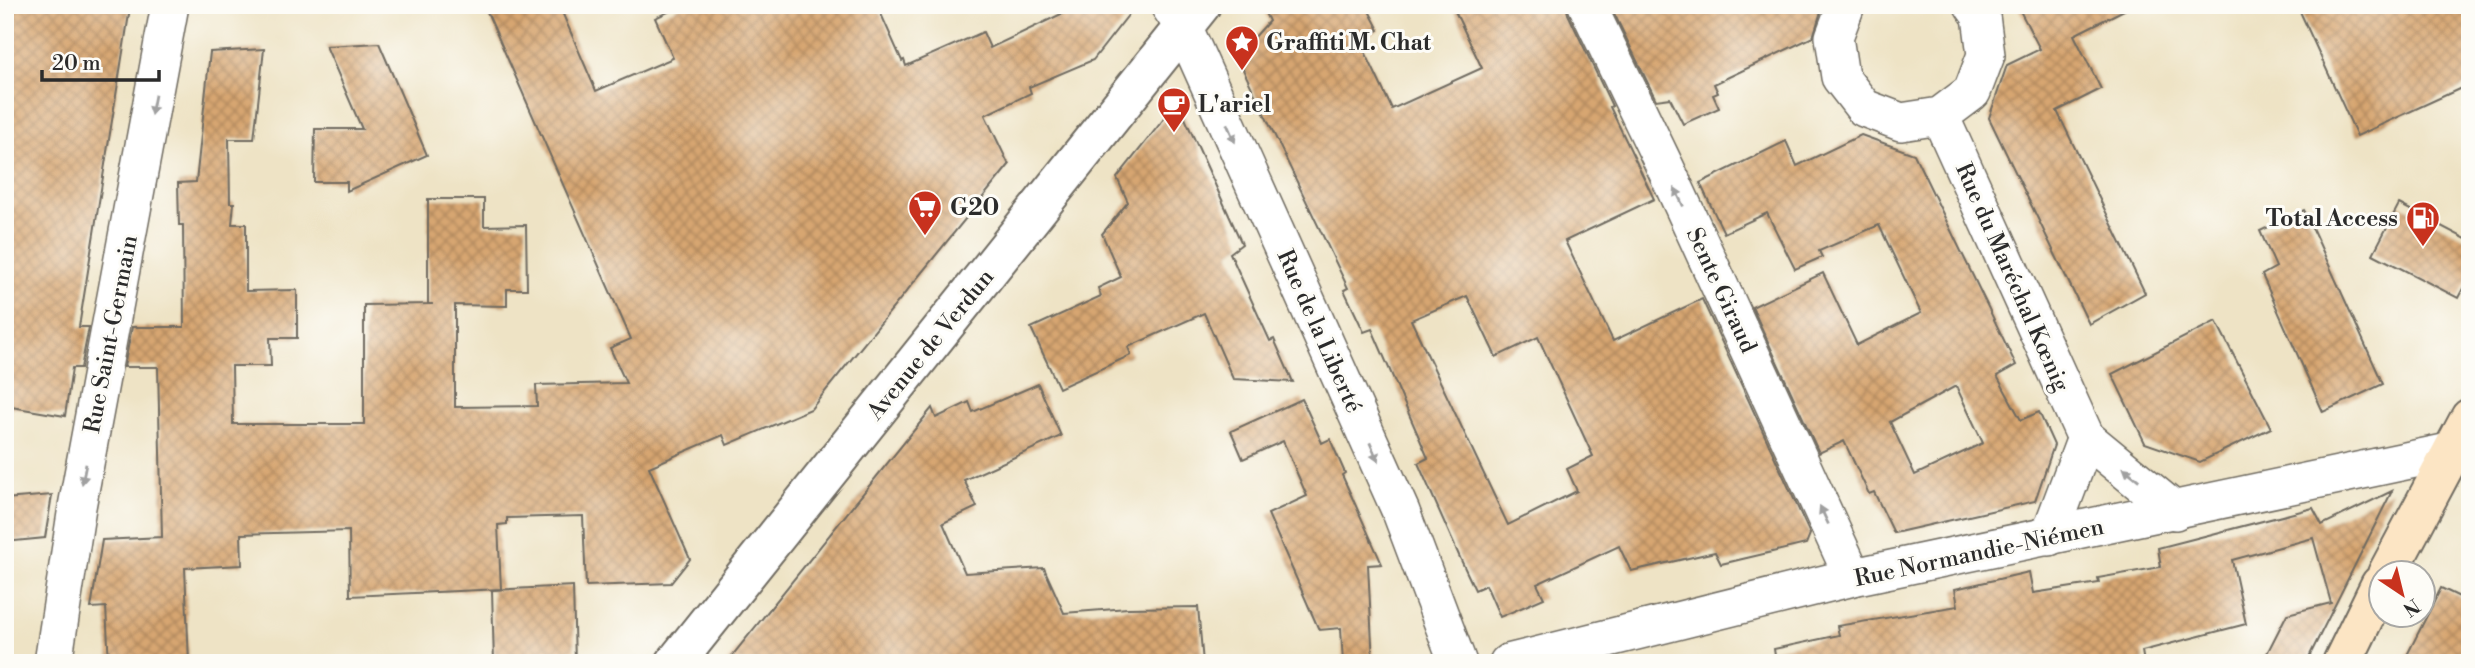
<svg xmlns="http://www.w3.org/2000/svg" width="2475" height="668" viewBox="0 0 2475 668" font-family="'Libre Bodoni',serif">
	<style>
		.building { fill: url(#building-cross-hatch); fill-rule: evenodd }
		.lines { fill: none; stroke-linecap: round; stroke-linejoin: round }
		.minor-casing { stroke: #6f6b61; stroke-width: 40 }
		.tertiary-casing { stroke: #6f6b61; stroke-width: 42 }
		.secondary-casing { stroke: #6f6b61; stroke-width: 42 }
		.minor { stroke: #fff; stroke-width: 37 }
		.tertiary { stroke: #fff; stroke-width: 38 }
		.secondary { stroke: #fce5c4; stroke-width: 38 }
		.oneway { fill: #a0a0a0 }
		.labels { text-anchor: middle; stroke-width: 6; stroke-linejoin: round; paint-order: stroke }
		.poi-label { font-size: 23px; font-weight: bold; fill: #2b2b2b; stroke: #fdfcf7; text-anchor: start }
		.street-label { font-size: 23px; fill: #2b2b2b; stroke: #fdfcf7 }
	</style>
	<defs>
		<pattern id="building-cross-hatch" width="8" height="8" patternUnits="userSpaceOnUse" patternTransform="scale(1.75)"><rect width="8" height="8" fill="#d7a671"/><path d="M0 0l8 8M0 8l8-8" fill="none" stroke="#af875d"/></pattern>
	</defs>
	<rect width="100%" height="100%" fill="#fdfcf7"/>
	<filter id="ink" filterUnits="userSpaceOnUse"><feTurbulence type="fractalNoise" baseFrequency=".0143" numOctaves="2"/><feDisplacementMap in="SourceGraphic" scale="14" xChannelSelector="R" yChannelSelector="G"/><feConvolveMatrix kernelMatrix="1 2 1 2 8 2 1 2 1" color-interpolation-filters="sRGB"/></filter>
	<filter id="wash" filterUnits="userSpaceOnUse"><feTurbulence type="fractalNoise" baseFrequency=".00686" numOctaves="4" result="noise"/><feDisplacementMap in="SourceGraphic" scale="28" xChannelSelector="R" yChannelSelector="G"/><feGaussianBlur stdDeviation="1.57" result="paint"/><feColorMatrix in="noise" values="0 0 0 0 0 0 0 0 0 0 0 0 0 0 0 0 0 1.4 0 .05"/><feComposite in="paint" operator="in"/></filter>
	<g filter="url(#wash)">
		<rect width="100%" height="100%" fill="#eee3c5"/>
		<g id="blocks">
			<!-- building -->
			<g class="building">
				<polygon points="5,5 120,5 120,8 130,8 79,327 89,327 81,368 72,368 65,416 5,406"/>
				<polygon points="484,5 559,5 596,91 673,58 655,18 683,5 877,5 902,61 904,60 906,66 983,32 990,48 1080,5 1136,5 1093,60 1029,87 1031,93 985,115 1009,165 811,409 727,445 723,435 649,467 690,559 671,583 586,586 583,516 507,518 507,524 498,525 501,589 350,596 349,531 241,534 242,565 185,568 189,663 109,663 106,607 91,608 102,540 162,537 158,367 124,367 132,327 184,327 183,225 179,225 178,183 196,182 210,52 264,49 254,139 229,139 230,203 234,203 232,224 246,224 246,291 297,290 297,338 270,338 271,366 232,366 233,424 364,424 364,305 433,304 428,304 428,199 484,199 484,226 526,225 527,289 507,289 507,306 455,305 455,407 537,406 536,385 626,383 610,348 631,339"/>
				<path d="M1261,5H1366L1379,30L1359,39L1392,109L1482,68L1452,5H1566L1568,14L1612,106L1610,107L1654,199L1565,241L1613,341L1702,299L1810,534L1806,544L1721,564L1715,552L1631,571L1619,546L1537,584L1544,598L1500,617L1486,585L1475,590L1461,560L1418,463L1428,458L1372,329L1364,332L1344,290L1348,288L1237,57L1269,21ZM1467,296L1496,357L1538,337L1593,456L1567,469L1577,491L1508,525L1411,320Z"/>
				<polygon points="1610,5 1823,5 1813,37 1714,84 1718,93 1713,95 1719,108 1683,124 1670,98 1656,100"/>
				<polygon points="2017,5 2134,5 2074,35 2101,89 2057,111 2145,293 2089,324 1989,118 2007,65 2040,49"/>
				<polygon points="2297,5 2470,5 2470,84 2357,136"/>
				<polygon points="379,43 427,155 347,191 347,182 314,182 315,129 362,129 326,46"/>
				<polygon points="1167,115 1184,116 1242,244 1230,253 1270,341 1274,339 1293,382 1233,379 1204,313 1128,347 1131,355 1059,388 1031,328 1101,296 1098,288 1121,277 1102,234 1128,202 1117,178"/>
				<path d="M1861,135L1914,154L2016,365L1997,376L2021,420L2039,412L2054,445L2035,501L1894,533L1874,492L1869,494L1844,441L1819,453L1752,307L1823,273L1857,345L1921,313L1879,225L1819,251L1822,257L1795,269L1767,213L1724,233L1700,183L1786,141L1797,166ZM1956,386L1983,443L1915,475L1890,422Z"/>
				<polygon points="2399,204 2470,241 2470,275 2458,298 2373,254"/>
				<polygon points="2304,210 2383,384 2323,412 2262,275 2276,267 2260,231"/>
				<polygon points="2216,321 2271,428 2200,462 2145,443 2112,374"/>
				<polygon points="1038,384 1061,436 964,480 977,507 943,523 965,573 1044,568 1064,613 1128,608 1198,607 1203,663 727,662 932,408 936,418 969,402 973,412"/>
				<polygon points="1302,399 1322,443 1330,439 1345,473 1342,475 1382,564 1368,565 1373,663 1343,663 1341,628 1319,630 1268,514 1307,496 1283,441 1243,459 1231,431"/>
				<polygon points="2392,491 2306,663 2262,663 2287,614 2331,603 2313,538 2232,560 2246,624 2142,651 2144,663 1776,663 1774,649 1839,635 1837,626 1958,606 1955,589 2029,572 2033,593 2099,583 2098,578 2161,567 2158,548 2313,508 2322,525"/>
				<polygon points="52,495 45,538 5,542 5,499"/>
				<polygon points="573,586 575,663 494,663 492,590"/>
				<polygon points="2441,588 2470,602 2470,663 2403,663"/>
			</g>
		</g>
	</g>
	<g filter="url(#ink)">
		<use href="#blocks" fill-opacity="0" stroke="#6f6b61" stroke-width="2"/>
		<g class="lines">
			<!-- minor casing -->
			<g class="minor-casing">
				<g id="minor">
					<polyline points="1169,5 1183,26 1401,512 1458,663"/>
					<polyline points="1587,5 1666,169 1853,577"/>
					<polyline points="1846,5 1834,37 1840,77 1864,108 1901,122 1940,116 1972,92 1986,55 1981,16 1973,5"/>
					<polyline points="1940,116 2086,438 2175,511"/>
					<polyline points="2049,537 2086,438"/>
					<polyline points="53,663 77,507 170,5"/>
					<polyline points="1508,663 1853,577 2453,451"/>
				</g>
			</g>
			<!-- tertiary casing -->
			<g class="tertiary-casing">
				<polyline id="tertiary" points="675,663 1201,5"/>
			</g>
			<!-- secondary casing -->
			<g class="secondary-casing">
				<g id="secondary">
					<polyline points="2387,574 2470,418"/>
					<polyline points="2342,663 2380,585"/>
				</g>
			</g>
			<!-- minor -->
			<use href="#minor" class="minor"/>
			<!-- tertiary -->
			<use href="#tertiary" class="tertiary"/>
			<!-- secondary -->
			<use href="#secondary" class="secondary"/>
		</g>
		<!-- one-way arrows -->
		<defs><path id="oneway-solid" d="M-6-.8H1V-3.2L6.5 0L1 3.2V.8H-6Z" transform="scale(1.75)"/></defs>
		<g class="oneway">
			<use href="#oneway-solid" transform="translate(153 105) rotate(101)"/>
			<use href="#oneway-solid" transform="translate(1231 133) rotate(66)"/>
			<use href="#oneway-solid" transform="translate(1679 197) rotate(-115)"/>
			<use href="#oneway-solid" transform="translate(1374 452) rotate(66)"/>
			<use href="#oneway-solid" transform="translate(84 474) rotate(101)"/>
			<use href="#oneway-solid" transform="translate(2131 474) rotate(-141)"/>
			<use href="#oneway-solid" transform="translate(1824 515) rotate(-115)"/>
		</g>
	</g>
	<!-- icons -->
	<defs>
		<g id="sight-pin" transform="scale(1.75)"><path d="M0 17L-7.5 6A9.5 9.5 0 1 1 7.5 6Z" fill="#c8321e" stroke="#fdfcf7"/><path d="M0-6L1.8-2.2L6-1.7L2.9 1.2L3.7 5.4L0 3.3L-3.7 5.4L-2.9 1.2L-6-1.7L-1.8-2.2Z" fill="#fff"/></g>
		<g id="cafe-pin" transform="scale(1.75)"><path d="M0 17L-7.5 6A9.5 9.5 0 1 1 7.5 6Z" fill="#c8321e" stroke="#fdfcf7"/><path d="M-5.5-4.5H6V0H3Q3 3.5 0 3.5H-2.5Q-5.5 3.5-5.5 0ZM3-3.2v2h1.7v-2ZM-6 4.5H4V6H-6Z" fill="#fff"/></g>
		<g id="supermarket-pin" transform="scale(1.75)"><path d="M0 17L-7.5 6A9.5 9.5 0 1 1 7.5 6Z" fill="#c8321e" stroke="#fdfcf7"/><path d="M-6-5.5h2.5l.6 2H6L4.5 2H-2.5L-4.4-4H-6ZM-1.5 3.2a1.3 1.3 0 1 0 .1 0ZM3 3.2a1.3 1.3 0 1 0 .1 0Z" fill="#fff"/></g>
		<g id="fuel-pin" transform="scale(1.75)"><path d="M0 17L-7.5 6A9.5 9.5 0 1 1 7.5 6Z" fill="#c8321e" stroke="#fdfcf7"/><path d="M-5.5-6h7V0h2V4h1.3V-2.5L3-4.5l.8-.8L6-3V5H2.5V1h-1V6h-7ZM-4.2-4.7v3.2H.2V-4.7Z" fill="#fff"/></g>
	</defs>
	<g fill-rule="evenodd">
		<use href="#sight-pin" x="1242" y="42"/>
		<use href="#cafe-pin" x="1174" y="104"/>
		<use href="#supermarket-pin" x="925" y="207"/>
		<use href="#fuel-pin" x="2423" y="218"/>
	</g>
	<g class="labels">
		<!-- poi labels -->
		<g class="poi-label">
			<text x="1266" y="50">Graffiti M. Chat</text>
			<text x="1198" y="112">L'ariel</text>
			<text x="950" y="215">G20</text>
			<text x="2398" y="226" text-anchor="end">Total Access</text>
		</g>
		<!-- street labels -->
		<g class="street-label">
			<text transform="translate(2013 277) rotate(66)" y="8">Rue du Maréchal Kœnig</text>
			<text transform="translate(1722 290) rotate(65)" y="8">Sente Giraud</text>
			<text transform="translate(1320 331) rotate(66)" y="8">Rue de la Liberté</text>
			<text transform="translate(110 334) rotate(-79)" y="8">Rue Saint-Germain</text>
			<text transform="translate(930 344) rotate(-51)" y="8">Avenue de Verdun</text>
			<text transform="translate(1979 552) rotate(-12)" y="8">Rue Normandie-Niémen</text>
		</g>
	</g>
	<!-- margin -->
	<rect width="2475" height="668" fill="none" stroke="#fdfcf7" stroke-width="28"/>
	<!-- north arrow -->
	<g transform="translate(2402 594) rotate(145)"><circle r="33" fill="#fdfcf7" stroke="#a9a8a5" stroke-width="2"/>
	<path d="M0-5L12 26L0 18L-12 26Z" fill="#c8321e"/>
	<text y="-10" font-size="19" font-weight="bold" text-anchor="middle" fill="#2b2b2b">N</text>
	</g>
	<!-- scale -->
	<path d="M42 70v10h117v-10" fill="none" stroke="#2b2b2b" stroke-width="3.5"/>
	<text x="52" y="70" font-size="21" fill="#2b2b2b" stroke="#fdfcf7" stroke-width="5" paint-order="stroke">20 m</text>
</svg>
